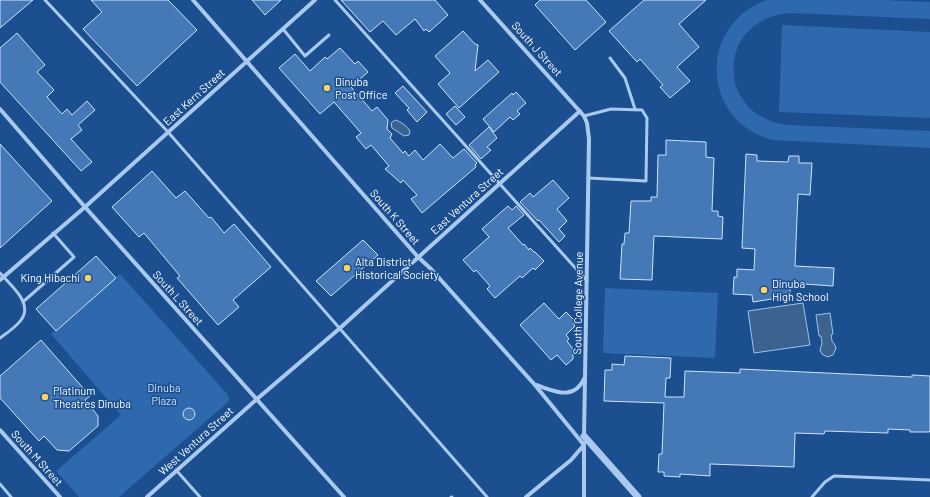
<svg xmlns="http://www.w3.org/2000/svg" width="930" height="497" viewBox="0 0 930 497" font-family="Barlow,sans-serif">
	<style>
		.green { fill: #2e69ad }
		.water { fill: #3c6290; stroke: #9cc4f0 }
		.building { fill: #4478b7; stroke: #cfe3fa }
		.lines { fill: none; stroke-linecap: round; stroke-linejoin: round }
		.service { stroke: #a9c9ee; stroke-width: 3 }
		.minor { stroke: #a9c9ee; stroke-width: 4 }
		.tertiary { stroke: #a9c9ee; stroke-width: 7 }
		.poi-dot { fill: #ffd166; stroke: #1b4f8f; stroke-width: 1.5 }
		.labels { text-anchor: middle; stroke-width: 3; stroke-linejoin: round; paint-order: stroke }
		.street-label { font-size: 11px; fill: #fff; stroke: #1b4f8f }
		.poi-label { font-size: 11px; fill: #fff; stroke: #1b4f8f; text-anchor: start }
		.park-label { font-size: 11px; fill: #cfe3fa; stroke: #1b4f8f }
	</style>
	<rect width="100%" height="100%" fill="#1b4f8f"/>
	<!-- green -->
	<g class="green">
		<path d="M766,0H882L930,2V19L791,13C717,17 713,115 787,125L930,131V148L773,140C765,138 758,135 751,131C712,108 705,52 736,20C744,10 755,5 766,0Z"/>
		<polygon points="782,25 930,32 930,118 779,112"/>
		<polygon points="120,274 228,395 229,400 227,403 119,497 79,497 56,471 121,415 51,334"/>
		<polygon points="605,288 718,293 715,358 603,353"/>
	</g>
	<!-- water -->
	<g class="water">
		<path d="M395,120C400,121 408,127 410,131L409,135L404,136L392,128L391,123Z"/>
		<polygon points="803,303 810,345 754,353 748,311"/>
		<polygon points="830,313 833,334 831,335 832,341 835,345 836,348 833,355 827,357 822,354 820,350 822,343 821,336 819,336 816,315"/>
	</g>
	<!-- building -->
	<g class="building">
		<polygon points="0,0 33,0 0,28"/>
		<polygon points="91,0 168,0 197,30 137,86 83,29 102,12"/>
		<polygon points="252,0 281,0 265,15"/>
		<polygon points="341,0 435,0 448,15 429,32 426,29 424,31 415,19 396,35 383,21 370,32"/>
		<polygon points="540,0 586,0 606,22 575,50 535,5"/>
		<polygon points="644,0 706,0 679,24 699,47 677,67 690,81 670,98 660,87 663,85 640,59 637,62 609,31"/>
		<polygon points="463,31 475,44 478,45 475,71 488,60 499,72 459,108 438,84 450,73 435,56"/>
		<polygon points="17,33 45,65 37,72 54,90 47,97 62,114 67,109 72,115 87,101 95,110 78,125 82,130 71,139 92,162 81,171 0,82 0,48"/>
		<polygon points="340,48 355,64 358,61 368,72 351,87 372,111 377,107 388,120 387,129 392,134 390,138 403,153 405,151 409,156 415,150 423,160 440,144 453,158 464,149 477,163 475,165 476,167 422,213 411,199 417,195 403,180 401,183 385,169 389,166 371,145 366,149 356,137 361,133 334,102 320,114 279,68 295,54 310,71 325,57 327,59"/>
		<polygon points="403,86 427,112 417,122 407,110 409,108 395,93"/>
		<polygon points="516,92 526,103 517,111 520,114 513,120 510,117 494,132 483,119 512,93 513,95"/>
		<polygon points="455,106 465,117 456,125 446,114"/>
		<polygon points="489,127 497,138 487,147 491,150 481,159 469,145"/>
		<polygon points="666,140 706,142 706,157 714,158 712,211 718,211 718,216 723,217 722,239 654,236 652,280 620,279 622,244 624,244 625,233 629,233 631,201 651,201 651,197 657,197 658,155 666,155"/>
		<polygon points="0,144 52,201 0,248"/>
		<polygon points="746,154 757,155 757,161 788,162 789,156 799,156 799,163 812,163 810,195 798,194 795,266 834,268 833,286 789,283 791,296 753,302 752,295 733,294 734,277 737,277 737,269 754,270 755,249 742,248"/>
		<polygon points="152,171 176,198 185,191 209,218 211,217 224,233 234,224 271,267 233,300 239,307 218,325 177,278 180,276 144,233 139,237 112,207"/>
		<polygon points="553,180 569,198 557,209 567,221 559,229 565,236 559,242 539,220 538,221 520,202 530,193 533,197"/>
		<polygon points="508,206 512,210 516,206 524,215 508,228 523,245 524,244 529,250 530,248 534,252 535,252 544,261 535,270 533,268 522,278 520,276 495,298 487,289 490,286 476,270 474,272 463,260 489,237 482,229"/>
		<polygon points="363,240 378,255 331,296 316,281"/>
		<polygon points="96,256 116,278 56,331 36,309"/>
		<polygon points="544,303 559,319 566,312 575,321 573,323 575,326 566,335 569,339 567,341 573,349 573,359 566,365 557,355 551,360 520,325"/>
		<polygon points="41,340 90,396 85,400 98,416 98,426 69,451 57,450 44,436 39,441 0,398 0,376"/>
		<polygon points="625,356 671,358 670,378 666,378 665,397 684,397 685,371 740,373 740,369 912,377 912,375 930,376 930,431 929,432 910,432 910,430 888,429 888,433 825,431 824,434 795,433 794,467 710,464 710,476 680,474 680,477 664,476 664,472 658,472 659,454 662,454 664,403 604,401 605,370 612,370 612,364 624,365"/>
		<circle cx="189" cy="414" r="6"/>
	</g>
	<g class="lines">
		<!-- service -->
		<g class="service">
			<polyline points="45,0 168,132 487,497"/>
			<polyline points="335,0 587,281"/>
			<polyline points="283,29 305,56 329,35"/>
			<polyline points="610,58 625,78 635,109"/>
			<polyline points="584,116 611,109 642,110 647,118 646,181 588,178"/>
			<path d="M0,273C10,285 34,303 21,320C16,327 7,333 0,338"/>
			<polyline points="24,301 74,257 53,233"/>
			<polyline points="176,470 200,497"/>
			<polyline points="0,484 11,497"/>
			<polyline points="451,497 452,497"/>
			<polyline points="812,497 825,482 834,476 930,480"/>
		</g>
		<!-- minor -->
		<g class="minor">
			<polyline points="193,0 418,257 431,269 535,385 584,445"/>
			<polyline points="480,0 584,116 587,123 589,139 584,437"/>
			<polyline points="0,109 85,207 344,497"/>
			<polyline points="0,280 85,207 315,0"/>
			<path d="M536,385C555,391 574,402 585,377"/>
			<polyline points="0,430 60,497"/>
			<polyline points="147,497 257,399 339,329 580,111"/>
			<polyline points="526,497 571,460 584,445"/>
			<polyline points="584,497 584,443"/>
		</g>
		<!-- tertiary -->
		<polyline class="tertiary" points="584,436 638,497"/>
	</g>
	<!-- markers -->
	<g class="poi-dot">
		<circle cx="327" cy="88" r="4"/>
		<circle cx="347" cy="268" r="4"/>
		<circle cx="88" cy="278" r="4"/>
		<circle cx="764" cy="290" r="4"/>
		<circle cx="45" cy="397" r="4"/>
	</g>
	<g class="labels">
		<!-- street labels -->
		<g class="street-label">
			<text transform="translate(537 49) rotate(48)" y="4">South J Street</text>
			<text transform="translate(194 97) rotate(-42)" y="4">East Kern Street</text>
			<text transform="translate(467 201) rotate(-42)" y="4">East Ventura Street</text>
			<text transform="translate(395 217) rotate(49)" y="4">South K Street</text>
			<text transform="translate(178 298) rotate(48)" y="4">South L Street</text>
			<text transform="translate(578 303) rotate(-89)" y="4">South College Avenue</text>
			<text transform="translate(196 441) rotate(-42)" y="4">West Ventura Street</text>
			<text transform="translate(37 458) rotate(48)" y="4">South M Street</text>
		</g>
		<!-- poi labels -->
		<g class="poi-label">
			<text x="335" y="86">Dinuba<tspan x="335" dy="13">Post Office</tspan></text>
			<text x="355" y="266">Alta District<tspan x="355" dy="13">Historical Society</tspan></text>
			<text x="80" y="282" text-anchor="end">King Hibachi</text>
			<text x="772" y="288">Dinuba<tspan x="772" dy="13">High School</tspan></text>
			<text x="53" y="395">Platinum<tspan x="53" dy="13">Theatres Dinuba</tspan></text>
		</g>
		<!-- park labels -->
		<g class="park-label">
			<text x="164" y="392">Dinuba<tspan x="164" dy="13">Plaza</tspan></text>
		</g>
	</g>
</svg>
